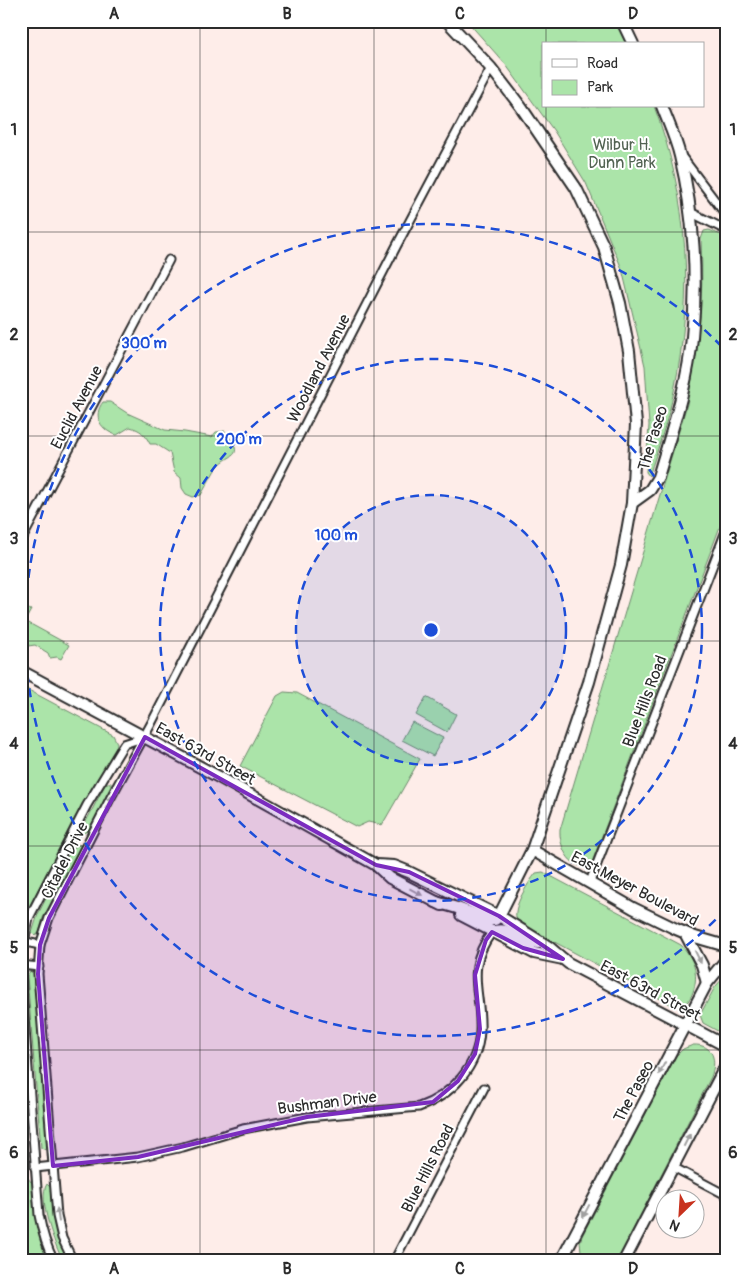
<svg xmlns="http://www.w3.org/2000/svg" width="747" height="1282" viewBox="0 0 747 1282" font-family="Pangolin,sans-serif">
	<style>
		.green { fill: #abe4a9; stroke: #6b886a }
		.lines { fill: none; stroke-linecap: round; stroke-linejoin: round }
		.minor-casing { stroke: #2b2b2b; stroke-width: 11 }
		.secondary-casing { stroke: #2b2b2b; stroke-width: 14 }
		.minor { stroke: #fff; stroke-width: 7 }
		.secondary { stroke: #fff; stroke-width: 10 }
		.oneway { fill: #a0a0a0 }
		.marked { fill: #7b2cbf; fill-opacity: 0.2; stroke: #7b2cbf; stroke-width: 4; stroke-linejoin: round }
		.grid { fill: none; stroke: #2b2b2b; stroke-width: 1; stroke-opacity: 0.55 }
		.ring { fill: none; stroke: #1d4ed8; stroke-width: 2.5; stroke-dasharray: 9 6 }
		.labels { text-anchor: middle; stroke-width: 4; stroke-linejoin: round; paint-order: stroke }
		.park-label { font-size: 16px; fill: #516251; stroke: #fff }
		.street-label { font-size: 16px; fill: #2b2b2b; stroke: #fff }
		.centre { fill: #1d4ed8; stroke: #fff; stroke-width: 2.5 }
		.ring-label { font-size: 15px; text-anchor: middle; font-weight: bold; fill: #1d4ed8; stroke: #fff; stroke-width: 4; stroke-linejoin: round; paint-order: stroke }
		.neatline { fill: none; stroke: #2b2b2b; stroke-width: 2 }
		.grid-label { font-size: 16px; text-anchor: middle; font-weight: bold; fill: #2b2b2b }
	</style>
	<rect width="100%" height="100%" fill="#feede9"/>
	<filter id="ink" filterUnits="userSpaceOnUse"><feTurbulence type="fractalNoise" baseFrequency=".02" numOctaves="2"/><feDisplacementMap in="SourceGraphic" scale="10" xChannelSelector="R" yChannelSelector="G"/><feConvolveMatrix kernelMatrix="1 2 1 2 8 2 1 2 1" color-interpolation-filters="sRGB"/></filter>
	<g filter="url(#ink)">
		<!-- green -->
		<g class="green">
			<path d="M467,21H616L626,44H543V106H654C689,198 694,296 674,391C668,420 658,448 649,476L646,472L649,425L645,366L622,269L586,183L554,131L506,65Z"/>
			<path d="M709,230L726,237V511L592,862L588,866C569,869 559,846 560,830L687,404C699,347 704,298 701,239L704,231Z"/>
			<path d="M103,402H110L127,413L165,430L185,432L212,437L216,432L225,431C248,461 228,451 215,470C210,478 206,487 201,495L193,497L186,494L182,488L181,478L174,472L170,453L156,444H150C145,434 141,430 130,427L117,435C101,431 92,416 103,402Z"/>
			<polygon points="23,607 31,610 25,621 69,645 61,659 57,657 50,658 48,653 35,645 28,646 27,640 21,635 21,608"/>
			<polygon points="21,686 113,735 117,743 116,748 73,821 29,907 21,927"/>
			<polygon points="284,692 297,693 420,759 382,825 368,822 357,827 240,766 277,696"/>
			<polygon points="426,697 456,714 447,732 416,715"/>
			<polygon points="412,722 443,738 433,756 402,740"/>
			<polygon points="106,783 111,783 111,788 90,828 81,836 79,835"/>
			<polygon points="79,844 80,846 43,918 39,933 35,936 32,933 38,914 71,850"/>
			<path d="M543,872L681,945C694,958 699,974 693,992C690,999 687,1004 681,1007L672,1005L519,923C508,913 528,883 536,873Z"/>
			<polygon points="30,971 34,974 48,1146 46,1150 41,1148 27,976"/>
			<polygon points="726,975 726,1035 725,1035 703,1023 700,1015 715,987"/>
			<path d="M693,1045C714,1044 717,1061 711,1077L617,1261H597L581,1251L580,1242L582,1236L676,1056L683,1049Z"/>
			<polygon points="21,1175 27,1177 32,1183 37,1226 48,1261 21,1261"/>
			<path d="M47,1184L51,1188C50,1213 57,1239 70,1261H63C55,1246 37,1198 47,1184Z"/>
		</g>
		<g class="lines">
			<!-- minor casing -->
			<g class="minor-casing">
				<g id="minor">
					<polyline points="682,157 726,215"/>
					<polyline points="690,212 726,230"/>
					<polyline points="21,541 169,260"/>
					<polyline points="590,882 726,531"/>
					<polyline points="21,941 40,945"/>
					<polyline points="21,957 29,918 87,805 124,744 145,737"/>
					<polyline points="21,965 39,967"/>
					<path d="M21,976L39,1215C42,1231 46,1246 54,1261"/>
					<polyline points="673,1167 726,1195"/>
					<path d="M35,1168L138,1157L183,1147L243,1129L307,1117L419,1107C452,1095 478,1067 480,1031C482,991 464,970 492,932"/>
					<polyline points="565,1252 581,1261"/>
					<polyline points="73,1261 62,1238 57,1216 38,974 40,945 49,918 110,799 151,724 396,247 491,68"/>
					<polyline points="394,1261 484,1088"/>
				</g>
			</g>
			<!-- secondary casing -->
			<g class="secondary-casing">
				<g id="secondary">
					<polyline points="622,21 633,44"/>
					<path d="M632,503L650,490L658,477C671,432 688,385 692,337C698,280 694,213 680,156C676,139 668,122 662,106"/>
					<polyline points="21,671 217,776 376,865 390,878 442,905"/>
					<polyline points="532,850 633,908 676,929 695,937 726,946"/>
					<polyline points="376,865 394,866 409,872 499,916 549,947 568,963 726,1046"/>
					<polyline points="436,902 457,908 490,920 495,920 499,916 532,850 589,682 621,565 632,503 636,424 629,351 620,303 604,247 576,188 521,107 491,68 447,21"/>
					<polyline points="461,915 534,953 563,959"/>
					<path d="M492,932C505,927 511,934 522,939C527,941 533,942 538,943"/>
					<polyline points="685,933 702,965 707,983"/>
					<polyline points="561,1261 707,983 726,960"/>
					<polyline points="624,1261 726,1065"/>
				</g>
			</g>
			<!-- minor -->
			<use href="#minor" class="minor"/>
			<!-- secondary -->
			<use href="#secondary" class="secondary"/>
		</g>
		<!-- one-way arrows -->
		<defs><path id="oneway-solid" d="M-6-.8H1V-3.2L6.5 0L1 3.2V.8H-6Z" transform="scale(1.25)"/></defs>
		<g class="oneway">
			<use href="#oneway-solid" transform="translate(109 802) rotate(-62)"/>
			<use href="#oneway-solid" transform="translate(416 892) rotate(28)"/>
			<use href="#oneway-solid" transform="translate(698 957) rotate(64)"/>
			<use href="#oneway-solid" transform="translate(44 1053) rotate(-95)"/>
			<use href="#oneway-solid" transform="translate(662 1068) rotate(118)"/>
			<use href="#oneway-solid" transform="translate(687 1140) rotate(-63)"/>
			<use href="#oneway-solid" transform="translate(586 1211) rotate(118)"/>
			<use href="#oneway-solid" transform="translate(58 1215) rotate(-98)"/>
		</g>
	</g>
	<!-- marked area -->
	<path class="marked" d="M145,737L376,865L409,872L499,916L563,959L523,948L492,932L486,940L475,975L480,1029L475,1054L458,1081L433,1102L307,1117L138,1157L53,1166L38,974L40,945L49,918Z"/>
	<!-- grid -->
	<path class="grid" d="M200,21V1261M374,21V1261M546,21V44M546,106V1261M21,232H726M21,436H726M21,641H726M21,846H726M21,1050H726"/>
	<!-- distance rings -->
	<circle cx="431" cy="630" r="135" fill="#1d4ed8" fill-opacity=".12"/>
	<g class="ring">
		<circle cx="431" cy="630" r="135"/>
		<circle cx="431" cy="630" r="271"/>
		<path d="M726 909A406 406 0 1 1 726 351"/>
	</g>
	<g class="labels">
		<!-- park labels -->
		<g class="park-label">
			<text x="622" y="150">Wilbur H.<tspan x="622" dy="18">Dunn Park</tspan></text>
		</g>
		<!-- street labels -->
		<g class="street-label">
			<text transform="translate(318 368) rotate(-63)" y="6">Woodland Avenue</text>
			<text transform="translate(76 407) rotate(-62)" y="6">Euclid Avenue</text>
			<text transform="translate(652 438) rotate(-73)" y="6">The Paseo</text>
			<text transform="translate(644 701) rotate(-69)" y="6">Blue Hills Road</text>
			<text transform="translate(206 753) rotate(29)" y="6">East 63rd Street</text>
			<text transform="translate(64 860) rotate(-63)" y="6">Citadel Drive</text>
			<text transform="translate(635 888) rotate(28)" y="6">East Meyer Boulevard</text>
			<text transform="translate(651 990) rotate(28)" y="6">East 63rd Street</text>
			<text transform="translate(633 1091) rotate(-62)" y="6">The Paseo</text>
			<text transform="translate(327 1102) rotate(-7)" y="6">Bushman Drive</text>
			<text transform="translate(427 1168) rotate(-63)" y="6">Blue Hills Road</text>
		</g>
	</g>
	<circle cx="431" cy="630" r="8" class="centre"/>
	<g class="ring-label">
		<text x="144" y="348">300 m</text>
		<text x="239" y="444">200 m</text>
		<text x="336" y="540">100 m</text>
	</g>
	<!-- margin -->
	<rect width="747" height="1282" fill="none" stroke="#fff" stroke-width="55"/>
	<!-- legend -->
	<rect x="542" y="42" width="162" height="65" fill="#ffffff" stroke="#aaaaaa"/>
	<rect x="552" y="59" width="25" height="8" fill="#ffffff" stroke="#aaaaaa"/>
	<text x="587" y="68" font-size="15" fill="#2b2b2b">Road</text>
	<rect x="552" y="80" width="25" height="15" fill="#abe4a9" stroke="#aaaaaa"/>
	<text x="587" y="92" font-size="15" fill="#2b2b2b">Park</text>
	<!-- north arrow -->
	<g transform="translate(680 1214) rotate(205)"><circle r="24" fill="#ffffff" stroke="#aaaaaa"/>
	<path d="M0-4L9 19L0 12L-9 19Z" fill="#c8321e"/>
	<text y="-8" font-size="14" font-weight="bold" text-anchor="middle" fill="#2b2b2b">N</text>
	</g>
	<rect x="28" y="28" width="692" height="1226" class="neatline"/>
	<g class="grid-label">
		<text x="114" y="19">A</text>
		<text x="287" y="19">B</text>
		<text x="460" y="19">C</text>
		<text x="633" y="19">D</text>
		<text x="14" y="135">1</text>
		<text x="733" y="135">1</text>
		<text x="14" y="340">2</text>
		<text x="733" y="340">2</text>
		<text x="14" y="544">3</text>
		<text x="733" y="544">3</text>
		<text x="14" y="749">4</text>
		<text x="733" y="749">4</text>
		<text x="14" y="953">5</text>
		<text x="733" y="953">5</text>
		<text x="14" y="1158">6</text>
		<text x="733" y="1158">6</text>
		<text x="114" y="1274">A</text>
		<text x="287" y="1274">B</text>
		<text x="460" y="1274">C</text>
		<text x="633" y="1274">D</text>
	</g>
</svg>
